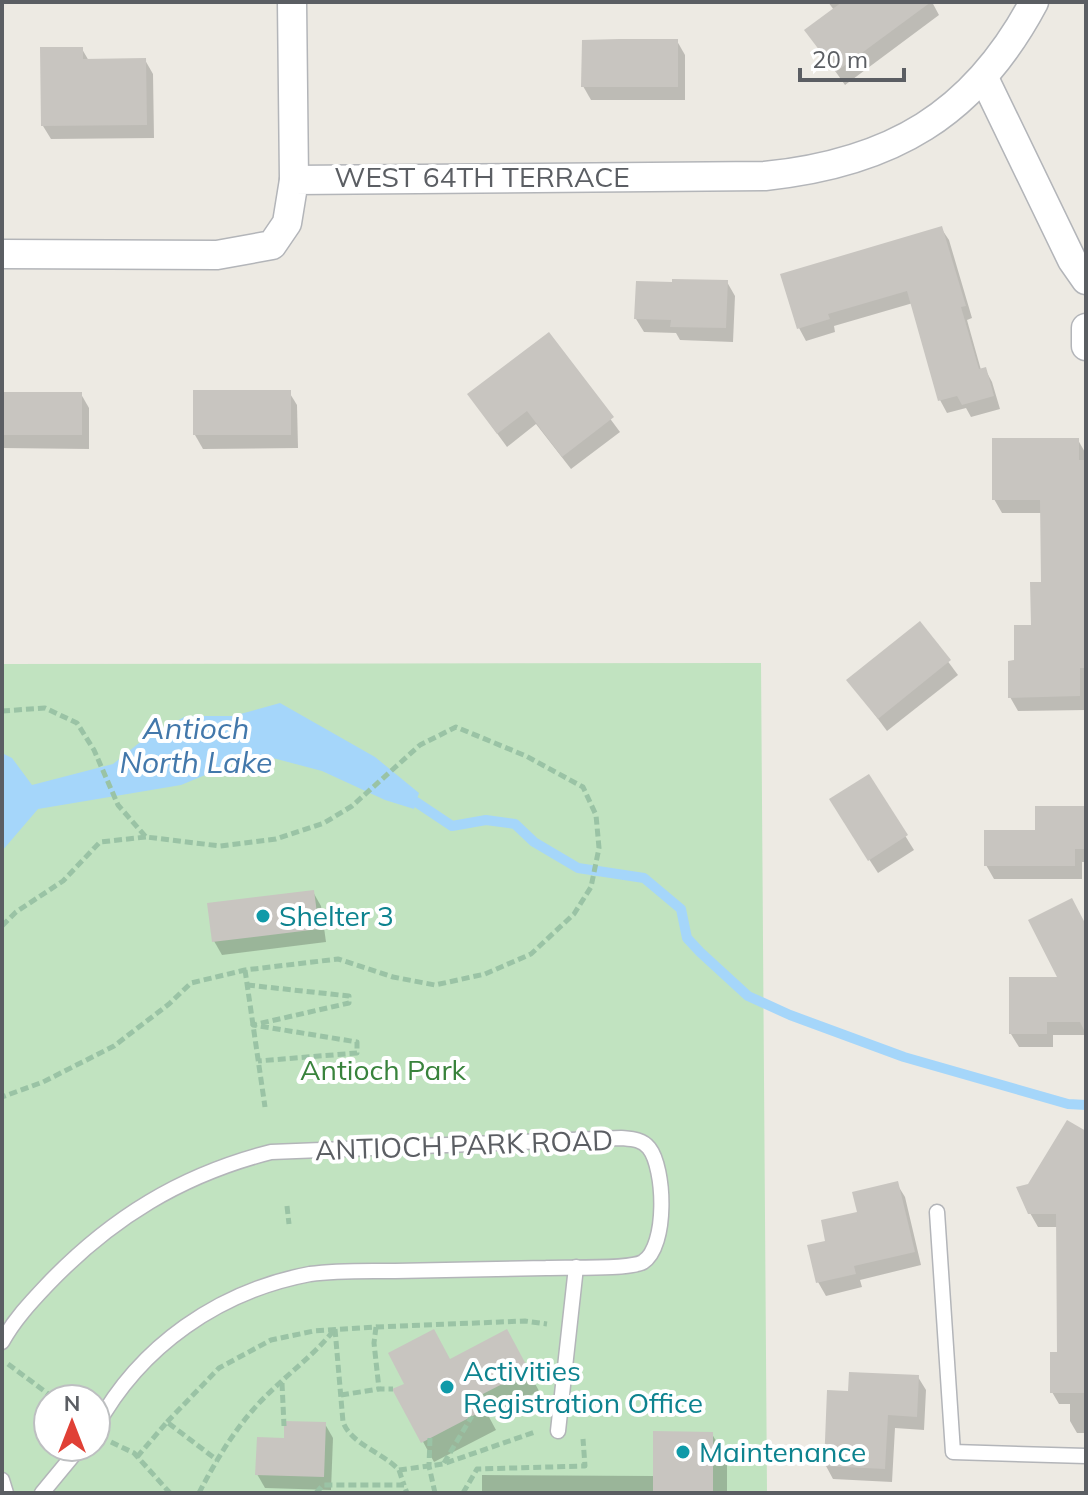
<svg xmlns="http://www.w3.org/2000/svg" width="1088" height="1495" viewBox="0 0 1088 1495" font-family="Mulish,sans-serif">
	<style>
		.green { fill: #c1e3c0; fill-rule: evenodd }
		.water { fill: #a5d6fa }
		.shadow { fill: #0003 }
		.lines { fill: none; stroke-linecap: round; stroke-linejoin: round }
		.stream { stroke: #a5d6fa; stroke-width: 10 }
		.building { fill: #c8c5c0 }
		.lane-casing { stroke: #b3b5b9; stroke-width: 17 }
		.street-casing { stroke: #b3b5b9; stroke-width: 31 }
		.path { stroke: #9ac3a5; stroke-width: 5; stroke-dasharray: 8 4; stroke-linecap: butt }
		.lane { stroke: #fff; stroke-width: 14 }
		.street { stroke: #fff; stroke-width: 28 }
		.culture-dot { fill: #0f9aa8; stroke: #fff; stroke-width: 3 }
		.labels { text-anchor: middle; stroke-width: 8; stroke-linejoin: round; paint-order: stroke }
		.street-label { font-size: 28px; fill: #5b5e63; stroke: #fff }
		.culture-label { font-size: 28px; fill: #0d838f; stroke: #fff; text-anchor: start }
		.park-label { font-size: 28px; fill: #39833c; stroke: #fff }
		.water-label { font-size: 30px; font-style: italic; fill: #4378ab; stroke: #fff }
	</style>
	<rect width="100%" height="100%" fill="#edeae3"/>
	<!-- green -->
	<path class="green" d="M761,663L767,1493H2V664ZM48,1399H96V1447H48Z"/>
	<!-- water -->
	<polygon class="water" points="280,703 375,757 419,793 414,809 385,800 322,771 269,757 237,762 181,785 38,809 2,851 2,753 12,758 32,785 113,764 144,739 186,716 233,716"/>
	<!-- shadow -->
	<g class="shadow">
		<polygon points="828,2 932,2 939,15 845,85 807,31 834,10"/>
		<polygon points="677,41 685,55 685,100 591,100 583,86"/>
		<polygon points="82,49 89,61 145,60 153,74 154,138 51,139 43,126"/>
		<polygon points="941,228 949,240 972,318 967,320 981,370 985,369 992,382 1000,409 971,417 966,408 947,413 940,400 913,303 834,326 835,332 806,341 799,328"/>
		<polygon points="727,282 735,296 733,342 680,340 676,333 644,332 636,319"/>
		<polygon points="548,335 620,432 571,469 536,424 507,447 469,395"/>
		<polygon points="289,392 297,405 298,448 203,449 195,435"/>
		<polygon points="2,394 81,394 89,408 89,449 2,448"/>
		<polygon points="1078,440 1086,454 1086,710 1018,711 1010,697 1016,662 1033,627 1043,584 1042,513 1002,513 994,499"/>
		<polygon points="920,624 958,675 887,731 849,680"/>
		<polygon points="868,776 914,850 878,873 839,813"/>
		<polygon points="1086,808 1086,862 1082,862 1082,879 994,879 986,865 1037,832"/>
		<polygon points="313,892 321,906 326,942 222,955 214,941"/>
		<polygon points="1086,928 1086,1035 1053,1035 1053,1047 1019,1047 1011,1034 1060,979"/>
		<polygon points="1086,1134 1086,1433 1077,1433 1070,1421 1070,1404 1059,1404 1052,1392 1059,1354 1058,1227 1038,1227 1030,1213 1029,1186"/>
		<polygon points="897,1184 905,1197 921,1265 860,1280 862,1287 826,1296 818,1282 828,1243"/>
		<polygon points="518,1352 539,1391 489,1417 496,1430 434,1462 395,1390 450,1361"/>
		<polygon points="918,1377 926,1390 924,1430 895,1428 892,1482 833,1479 826,1466 850,1393"/>
		<polygon points="325,1424 333,1438 331,1490 265,1488 257,1474 286,1440"/>
		<polygon points="712,1434 727,1460 727,1493 482,1493 482,1475 655,1476"/>
	</g>
	<g class="lines">
		<!-- stream -->
		<polyline class="stream" points="416,802 452,826 486,820 515,824 534,842 578,868 644,878 681,909 687,938 700,952 748,996 790,1015 904,1057 1068,1104 1086,1105"/>
	</g>
	<!-- building -->
	<g class="building">
		<polygon points="842,2 931,2 836,72 804,30"/>
		<polygon points="619,39 678,39 678,87 581,87 582,40"/>
		<polygon points="40,47 83,47 83,59 146,58 147,125 41,126"/>
		<polygon points="942,226 966,306 961,307 979,369 986,367 994,396 962,405 957,396 938,401 907,291 828,314 830,319 797,329 780,274"/>
		<polygon points="672,279 728,280 726,328 670,327 671,320 634,319 636,281 672,282"/>
		<polygon points="549,332 614,417 562,457 527,411 497,434 467,394"/>
		<rect x="193" y="390" width="98" height="45"/>
		<rect x="2" y="392" width="80" height="43"/>
		<polygon points="992,438 1079,438 1079,460 1085,460 1086,494 1086,668 1080,668 1080,696 1008,698 1008,661 1014,660 1014,625 1031,625 1030,582 1041,582 1040,500 992,500"/>
		<polygon points="920,621 951,660 878,719 846,680"/>
		<polygon points="869,774 908,835 868,861 829,799"/>
		<polygon points="1035,806 1086,806 1086,849 1075,849 1075,866 984,866 984,830 1035,830"/>
		<polygon points="314,890 319,929 212,942 207,903"/>
		<polygon points="1072,898 1086,925 1086,1034 1080,1022 1047,1022 1047,1034 1009,1034 1009,977 1057,977 1028,920"/>
		<polygon points="1067,1120 1086,1131 1086,1393 1050,1393 1050,1352 1057,1352 1056,1214 1028,1214 1016,1187 1028,1184"/>
		<polygon points="898,1181 915,1252 854,1266 856,1274 816,1283 807,1245 825,1241 821,1220 857,1212 852,1192"/>
		<polygon points="434,1329 450,1359 507,1329 529,1370 479,1396 486,1409 421,1443 392,1389 404,1384 388,1353"/>
		<polygon points="849,1372 919,1375 917,1417 888,1415 885,1469 824,1466 827,1390 848,1391"/>
		<polygon points="284,1421 326,1422 324,1477 255,1475 257,1437 284,1438"/>
		<polygon points="653,1431 713,1432 713,1493 653,1493"/>
	</g>
	<g class="lines">
		<!-- lane casing -->
		<g class="lane-casing">
			<g id="lane">
				<polyline points="937,1212 953,1452 1086,1456"/>
				<path d="M2,1342C14,1320 30,1303 47,1285C111,1218 181,1175 271,1152L621,1138C631,1139 642,1139 649,1148C665,1168 668,1246 643,1262C629,1270 565,1267 546,1268C496,1269 445,1270 395,1271C367,1271 338,1270 310,1274C219,1291 140,1346 96,1427"/>
				<polyline points="558,1431 576,1267"/>
				<polyline points="2,1480 6,1493"/>
				<polyline points="42,1493 80,1447"/>
			</g>
		</g>
		<!-- street casing -->
		<g class="street-casing">
			<g id="street">
				<polyline points="292,2 294,180"/>
				<polyline points="984,78 1072,260 1086,280"/>
				<path d="M2,254L217,255L272,245L287,223L294,180L765,176C891,163 974,115 1034,2"/>
				<polyline points="1086,328 1086,346"/>
			</g>
		</g>
		<!-- path -->
		<g class="path">
			<polyline points="2,711 45,708 77,723 94,750 118,805 146,837 220,846 276,839 324,823 352,806 420,745 456,727 526,756 583,787 596,815 599,848 591,887 574,914 531,954 485,974 435,985 393,977 338,959 245,970 191,983 169,1004 114,1046 43,1082 2,1097"/>
			<polyline points="2,926 16,912 63,881 100,842 146,837"/>
			<polyline points="245,970 265,1107"/>
			<polyline points="247,985 349,996 349,1003 253,1025 357,1042 357,1053 258,1061"/>
			<polyline points="287,1206 289,1224"/>
			<polyline points="376,1327 525,1321 547,1324"/>
			<path d="M335,1329L343,1422C351,1444 382,1452 399,1470L443,1464L535,1432"/>
			<polyline points="8,1364 55,1399"/>
			<polyline points="282,1383 284,1426"/>
			<polyline points="341,1395 379,1389"/>
			<polyline points="167,1422 219,1368 271,1340 314,1331 376,1327 374,1343 379,1389 393,1389"/>
			<polyline points="430,1438 429,1466 435,1493"/>
			<polyline points="111,1442 134,1453 170,1493"/>
			<polyline points="137,1457 167,1422 217,1460"/>
			<polyline points="444,1463 472,1416"/>
			<polyline points="399,1470 404,1485"/>
			<path d="M199,1493C217,1458 239,1422 267,1395C291,1371 313,1356 335,1329"/>
			<polyline points="316,1493 323,1485 404,1485 407,1493"/>
			<polyline points="463,1493 477,1469 585,1466 583,1439"/>
		</g>
		<!-- lane -->
		<use href="#lane" class="lane"/>
		<!-- street -->
		<use href="#street" class="street"/>
	</g>
	<!-- markers -->
	<g class="culture-dot">
		<circle cx="263" cy="916" r="8"/>
		<circle cx="447" cy="1387" r="8"/>
		<circle cx="683" cy="1452" r="8"/>
	</g>
	<g class="labels">
		<!-- street labels -->
		<g class="street-label">
			<text x="482" y="187">WEST 64TH TERRACE</text>
			<text transform="translate(464 1145) rotate(-2)" y="10">ANTIOCH PARK ROAD</text>
		</g>
		<!-- culture labels -->
		<g class="culture-label">
			<text x="279" y="926">Shelter 3</text>
			<text x="463" y="1381">Activities<tspan x="463" dy="32">Registration Office</tspan></text>
			<text x="699" y="1462">Maintenance</text>
		</g>
		<!-- park labels -->
		<g class="park-label">
			<text x="383" y="1080">Antioch Park</text>
		</g>
		<!-- water labels -->
		<g class="water-label">
			<text x="196" y="739">Antioch<tspan x="196" dy="34">North Lake</tspan></text>
		</g>
	</g>
	<!-- border -->
	<rect width="1088" height="1495" fill="none" stroke="#5b5e63" stroke-width="8"/>
	<!-- north arrow -->
	<g transform="translate(72 1423)"><circle r="38" fill="#ffffff" stroke="#bdbfc1" stroke-width="2"/>
	<path d="M0-6L14 30L0 20L-14 30Z" fill="#e04036"/>
	<text y="-12" font-size="22" font-weight="bold" text-anchor="middle" fill="#5b5e63">N</text>
	</g>
	<!-- scale -->
	<path d="M800 68v12h104v-12" fill="none" stroke="#5b5e63" stroke-width="4"/>
	<text x="812" y="68" font-size="24" fill="#5b5e63" stroke="#ffffff" stroke-width="6" paint-order="stroke">20 m</text>
</svg>
